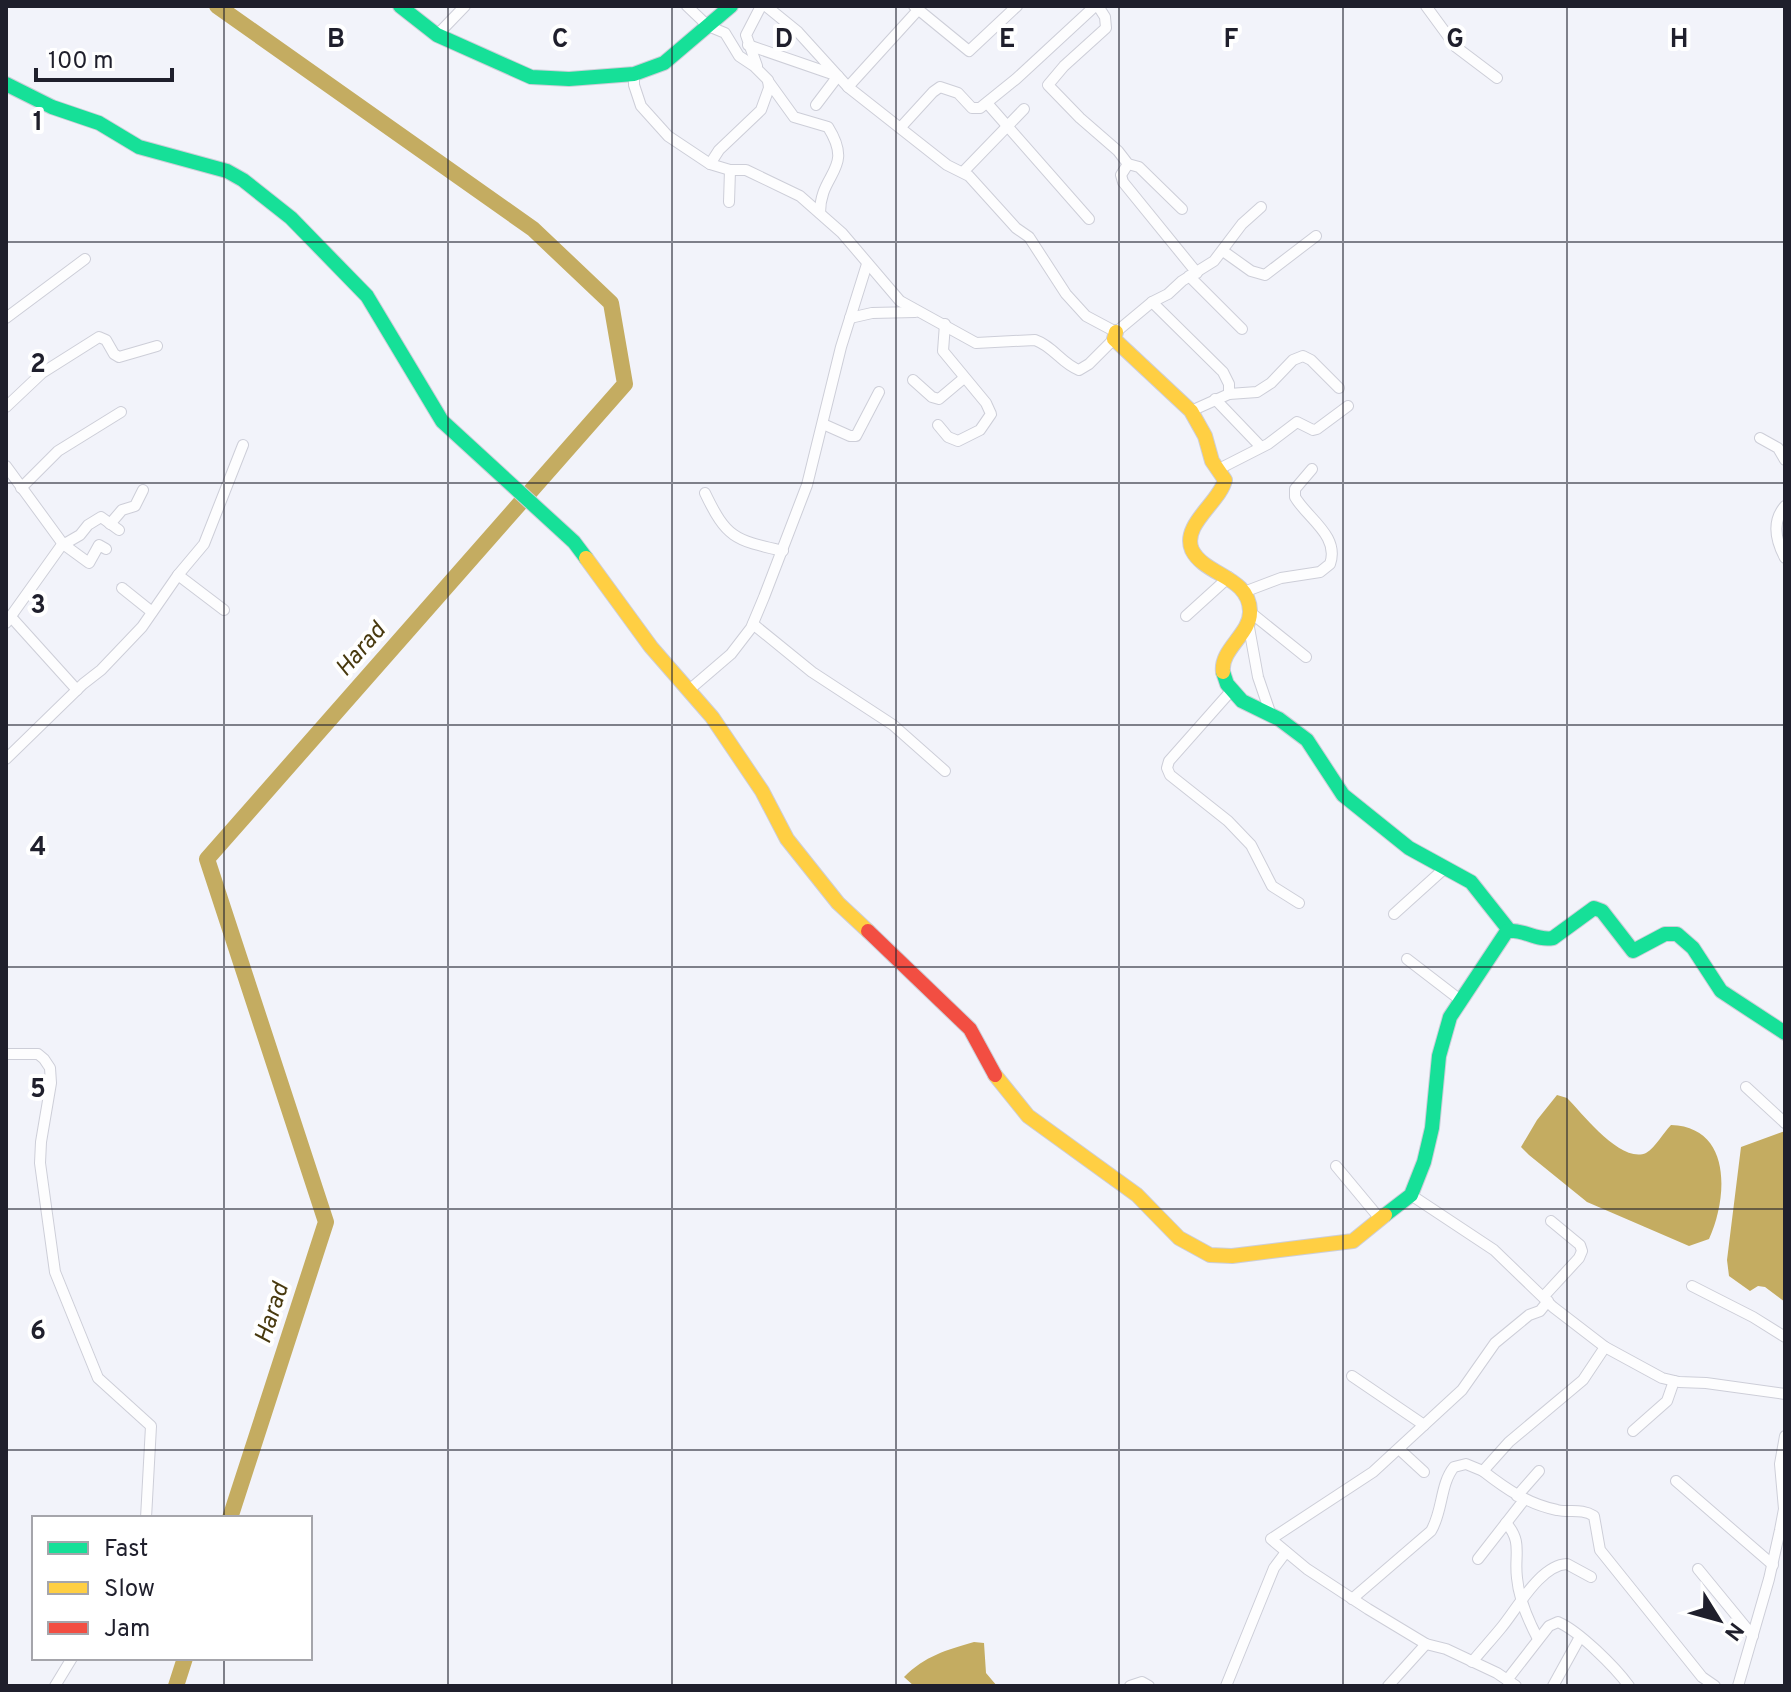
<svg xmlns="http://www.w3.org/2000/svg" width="1791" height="1692" viewBox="0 0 1791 1692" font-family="Overpass,sans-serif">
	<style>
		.water { fill: #c4ac61 }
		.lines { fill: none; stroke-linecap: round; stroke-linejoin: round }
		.river { stroke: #c4ac61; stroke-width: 16 }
		.street-casing { stroke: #cdced8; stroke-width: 12 }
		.fast-casing { stroke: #cdced8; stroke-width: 16 }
		.slow-casing { stroke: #cdced8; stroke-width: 16 }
		.jam-casing { stroke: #cdced8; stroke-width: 16 }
		.street { stroke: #fdfdfe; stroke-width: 10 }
		.fast { stroke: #16e098; stroke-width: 14 }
		.slow { stroke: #ffcf43; stroke-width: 14 }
		.jam { stroke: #f24e42; stroke-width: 14 }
		.grid { fill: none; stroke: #1f1f2c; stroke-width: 2; stroke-opacity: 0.55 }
		.labels { text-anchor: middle; stroke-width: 8; stroke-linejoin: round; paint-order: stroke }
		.water-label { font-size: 24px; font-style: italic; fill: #48390e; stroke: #fff }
		.grid-label { font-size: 26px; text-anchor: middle; font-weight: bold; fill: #1f1f2c; stroke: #fff; stroke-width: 8; stroke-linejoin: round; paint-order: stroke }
	</style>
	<rect width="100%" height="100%" fill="#f2f3fa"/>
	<!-- water -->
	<g class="water">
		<path d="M1557,1095L1567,1098C1583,1114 1621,1164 1646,1153C1656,1147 1663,1133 1671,1125C1732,1127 1728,1197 1709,1239L1689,1246L1587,1202L1529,1155L1521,1147L1537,1120Z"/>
		<polygon points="1785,1131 1785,1302 1765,1287 1758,1286 1750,1291 1729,1276 1727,1260 1741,1147"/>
		<path d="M974,1642L984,1643L986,1673L997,1686H914L904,1677C925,1656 946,1650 974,1642Z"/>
	</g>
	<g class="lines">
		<!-- river -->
		<g class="river">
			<polyline points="217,6 533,229 611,303 625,384 207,859 326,1222 230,1518"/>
			<polyline points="176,1686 185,1658"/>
		</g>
		<!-- street casing -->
		<g class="street-casing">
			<g id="street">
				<polyline points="687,6 708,26 725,33 739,56 754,66 768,80 769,88 761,110 719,150 710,164"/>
				<polyline points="766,6 798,32 848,87 947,165 969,176 1016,228 1029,237 1066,294 1086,316 1116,332 1152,302 1168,294 1182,281 1214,261 1242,224 1261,207"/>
				<polyline points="914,6 969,51 1017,6"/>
				<polyline points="1098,6 1105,17 1106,28 1064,66 1048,85 1080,118 1118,151 1128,164 1139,167 1182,209"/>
				<polyline points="1426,6 1456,47 1497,78"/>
				<polyline points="437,35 465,6"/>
				<polyline points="748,45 838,76 816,105"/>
				<polyline points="757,66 746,35 761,6"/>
				<path d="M634,74V85L641,106L668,136L710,164L730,170H746L800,196L842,233L900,301L976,343L1035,340C1053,346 1062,364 1079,370L1089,364L1114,339"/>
				<path d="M768,81L794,117L828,127C855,170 820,172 820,213"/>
				<polyline points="848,87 918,10"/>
				<polyline points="987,103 1089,219"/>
				<polyline points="901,127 933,92 940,87 958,93 972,108 980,108 1016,79 1095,6"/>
				<polyline points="1128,164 1121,175 1123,182 1197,273"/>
				<polyline points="964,171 1024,109"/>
				<polyline points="729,202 730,170"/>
				<polyline points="1223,251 1251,271 1265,275 1316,236"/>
				<polyline points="1189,276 1242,329"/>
				<polyline points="1152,302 1223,372 1229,384 1229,394"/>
				<polyline points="6,318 85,259"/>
				<polyline points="850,318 872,313 915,312"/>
				<polyline points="913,380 932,397 939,399 964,378"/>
				<polyline points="1215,399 1261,447"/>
				<polyline points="6,407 42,373 99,337 106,340 114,354 119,357 157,346"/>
				<polyline points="1191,411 1229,394 1257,392 1271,383 1293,360 1303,356 1311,360 1339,388"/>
				<polyline points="823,424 850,436 856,436 879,392"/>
				<polyline points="938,425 948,437 958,441 980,430 991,414 986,403 943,351 945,324"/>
				<polyline points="1760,438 1778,448 1785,460"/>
				<polyline points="6,466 63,544 89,563 99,545 106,549"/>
				<polyline points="1217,470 1268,444 1297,422 1313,430 1317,429 1348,406"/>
				<polyline points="21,488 58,451 121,412"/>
				<path d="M705,493C727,539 735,540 783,551"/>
				<path d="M1785,506C1771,522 1776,541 1785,558"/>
				<polyline points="110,524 122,510 135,506 143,490"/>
				<polyline points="178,575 224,610"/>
				<polyline points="122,588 152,612"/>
				<path d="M1244,592L1281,578L1320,572L1330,564C1340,536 1307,518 1295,497V489L1312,469"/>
				<polyline points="1250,612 1306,657"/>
				<polyline points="1186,616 1229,577"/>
				<polyline points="12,618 77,690"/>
				<polyline points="1248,622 1258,677 1271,715"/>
				<polyline points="6,623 61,546 80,535 88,525 101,517 119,530"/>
				<polyline points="753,624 812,672 893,725 945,771"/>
				<polyline points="689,690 731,654 751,628 764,597 807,485 841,347 867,264"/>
				<polyline points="1231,691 1169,761 1167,768 1170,775 1228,821 1251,845 1272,886 1299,903"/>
				<polyline points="6,759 83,684 101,670 142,627 178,575 204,544 243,445"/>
				<polyline points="1394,914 1445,868"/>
				<polyline points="1407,959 1459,999"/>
				<polyline points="6,1054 38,1054 44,1059 50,1068 51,1083 41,1142 40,1163 55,1272 98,1378 151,1426 146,1518"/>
				<polyline points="1746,1087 1785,1123"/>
				<polyline points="1336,1166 1381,1220"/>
				<polyline points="1411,1195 1494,1250 1553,1307 1605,1347 1662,1378 1679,1382 1706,1383 1785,1394"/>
				<polyline points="1692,1286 1753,1317 1785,1337"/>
				<polyline points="1544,1296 1579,1258 1582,1251 1580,1245 1551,1221"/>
				<path d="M1605,1347L1583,1380L1509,1442L1483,1471C1506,1489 1528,1504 1557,1510C1570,1513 1581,1508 1594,1516L1600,1550L1702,1677L1715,1686"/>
				<polyline points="1352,1376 1424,1425"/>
				<polyline points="1633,1431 1667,1401 1674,1381"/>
				<polyline points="1399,1449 1424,1472"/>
				<polyline points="1676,1481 1773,1565"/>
				<polyline points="1517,1496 1539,1471"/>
				<path d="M1506,1523C1523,1542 1514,1555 1517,1578C1519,1600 1528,1620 1538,1639"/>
				<polyline points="1478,1559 1524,1500"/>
				<polyline points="1698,1569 1753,1636"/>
				<path d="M1352,1599L1431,1531C1443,1511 1440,1484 1454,1467L1466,1464L1483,1471"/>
				<path d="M1472,1662C1482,1650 1492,1639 1501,1628C1517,1609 1540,1565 1567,1564L1591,1577"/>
				<path d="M1507,1680L1549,1626L1558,1622C1579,1631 1615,1667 1629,1686"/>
				<polyline points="55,1686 72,1658"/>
				<polyline points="1130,1686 1142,1682 1149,1686"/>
				<polyline points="1226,1686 1274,1568 1286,1552"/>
				<polyline points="1388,1686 1426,1644"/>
				<polyline points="1516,1686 1497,1673 1446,1649 1426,1644 1368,1609 1307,1569 1271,1539 1373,1472 1462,1390 1495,1343 1529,1315 1540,1311 1548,1301"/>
				<polyline points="1553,1686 1580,1637"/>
				<polyline points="1738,1686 1769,1579 1780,1530 1784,1509 1780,1464 1785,1436"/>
			</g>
		</g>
		<!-- fast casing -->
		<g class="fast-casing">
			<g id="fast">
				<polyline points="400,6 437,35 531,77 569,79 634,74 664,63 731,6"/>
				<polyline points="6,84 52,107 99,123 139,147 227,171 243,180 291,218 367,296 442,421 574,542 586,558"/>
				<polyline points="1223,672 1227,684 1242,701 1279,719 1307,740 1343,795 1409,848 1471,882 1509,930"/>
				<path d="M1385,1215L1411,1195L1424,1162L1432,1128L1439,1056L1450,1017L1507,931C1524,929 1536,941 1553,938L1594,908L1602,911L1633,951L1665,934H1677L1693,948L1721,991L1785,1033"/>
			</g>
		</g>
		<!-- slow casing -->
		<g class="slow-casing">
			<g id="slow">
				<path d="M1116,332L1114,339L1191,411L1205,436L1212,461L1225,480C1220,502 1181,525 1192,550C1205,576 1249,576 1250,611C1251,634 1220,649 1223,672"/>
				<polyline points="586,558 651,647 712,717 762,791 787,839 838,903 868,931"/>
				<polyline points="995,1075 1028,1116 1137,1195 1179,1238 1210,1255 1232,1256 1353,1241 1385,1215"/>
			</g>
		</g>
		<!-- jam casing -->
		<g class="jam-casing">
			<polyline id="jam" points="868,931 970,1029 995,1075"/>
		</g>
		<!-- street -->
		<use href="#street" class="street"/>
		<!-- fast -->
		<use href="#fast" class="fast"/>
		<!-- slow -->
		<use href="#slow" class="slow"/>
		<!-- jam -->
		<use href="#jam" class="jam"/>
	</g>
	<!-- grid -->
	<path class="grid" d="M224,6V1518M448,6V1686M672,6V1686M896,6V1686M1119,6V1686M1343,6V1686M1567,6V1686M6,242H1785M6,483H1785M6,725H1785M6,967H1785M6,1209H1785M6,1450H1785M224,1658V1686"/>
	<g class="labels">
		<!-- water labels -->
		<g class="water-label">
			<text transform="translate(360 649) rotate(-49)" y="8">Harad</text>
			<text transform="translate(271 1313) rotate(-72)" y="8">Harad</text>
		</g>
	</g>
	<g class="grid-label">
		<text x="336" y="47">B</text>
		<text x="560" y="47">C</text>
		<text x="784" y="47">D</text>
		<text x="1007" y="47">E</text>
		<text x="1231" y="47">F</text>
		<text x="1455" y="47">G</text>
		<text x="1679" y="47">H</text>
		<text x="38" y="130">1</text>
		<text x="38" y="372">2</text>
		<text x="38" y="613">3</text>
		<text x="38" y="855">4</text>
		<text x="38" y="1097">5</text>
		<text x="38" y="1339">6</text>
	</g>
	<!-- border -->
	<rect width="1791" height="1692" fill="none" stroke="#1f1f2c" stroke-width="16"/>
	<!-- legend -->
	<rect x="32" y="1516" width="280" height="144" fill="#ffffff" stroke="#a5a5ab" stroke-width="2"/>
	<rect x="48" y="1542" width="40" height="12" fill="#16e098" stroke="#a5a5ab" stroke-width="2"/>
	<text x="104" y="1556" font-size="24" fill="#1f1f2c">Fast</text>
	<rect x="48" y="1582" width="40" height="12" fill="#ffcf43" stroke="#a5a5ab" stroke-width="2"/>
	<text x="104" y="1596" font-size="24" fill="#1f1f2c">Slow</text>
	<rect x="48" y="1622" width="40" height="12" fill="#f24e42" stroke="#a5a5ab" stroke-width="2"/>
	<text x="104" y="1636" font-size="24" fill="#1f1f2c">Jam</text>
	<!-- north arrow -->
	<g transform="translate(1719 1620) rotate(127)" stroke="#ffffff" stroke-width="6" paint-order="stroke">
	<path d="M0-6L14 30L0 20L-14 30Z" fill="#1f1f2c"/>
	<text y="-12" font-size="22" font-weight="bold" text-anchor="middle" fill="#1f1f2c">N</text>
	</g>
	<!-- scale -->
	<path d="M36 68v12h136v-12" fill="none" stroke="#1f1f2c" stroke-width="4"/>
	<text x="48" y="68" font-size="24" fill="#1f1f2c" stroke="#ffffff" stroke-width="6" paint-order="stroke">100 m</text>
</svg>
